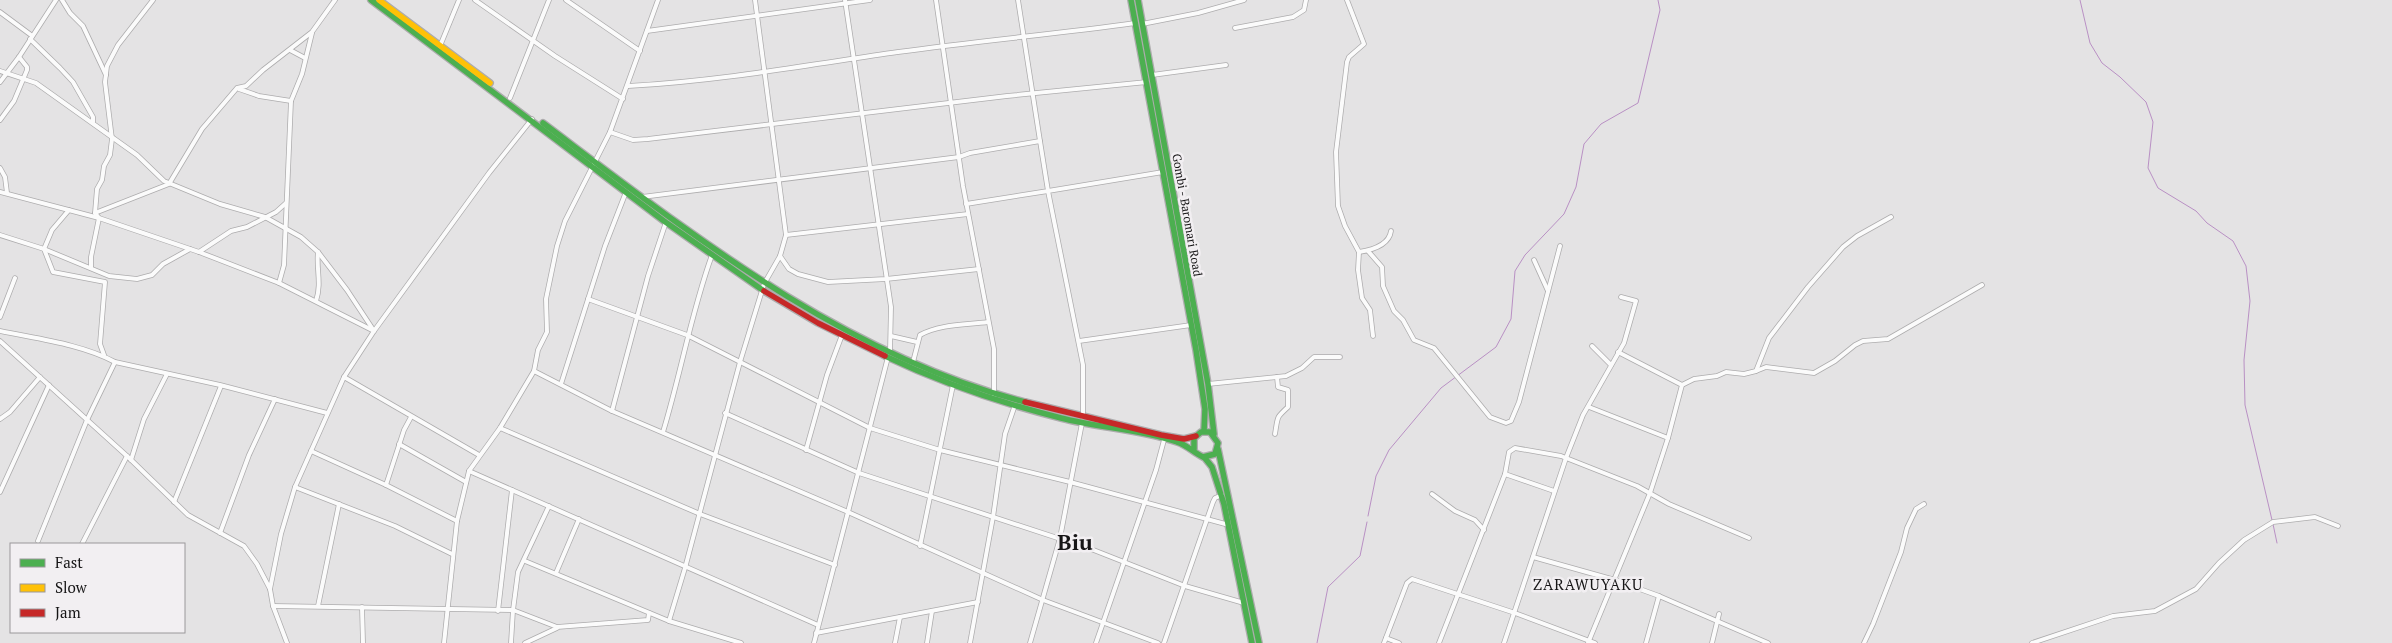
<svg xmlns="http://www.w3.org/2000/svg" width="2392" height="643" viewBox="0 0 2392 643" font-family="'PT Serif',serif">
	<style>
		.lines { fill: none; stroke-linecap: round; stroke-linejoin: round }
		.stream { stroke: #b990c4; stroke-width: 1 }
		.street-casing { stroke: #adacad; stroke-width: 5.5 }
		.fast-casing { stroke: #adacad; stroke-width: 8 }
		.slow-casing { stroke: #adacad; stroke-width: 8 }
		.jam-casing { stroke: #adacad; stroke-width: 8 }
		.street { stroke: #fbfbfb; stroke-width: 4 }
		.fast { stroke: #4caf50; stroke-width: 5.5 }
		.slow { stroke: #ffc107; stroke-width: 5.5 }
		.jam { stroke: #c62828; stroke-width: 5.5 }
		.labels { text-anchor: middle; stroke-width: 5; stroke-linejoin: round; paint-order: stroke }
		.street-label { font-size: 12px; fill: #161516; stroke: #f2eff2 }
		.quarter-label { font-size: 15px; letter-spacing: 1px; fill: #161516; stroke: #f2eff2 }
		.town-label { font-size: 22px; font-weight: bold; fill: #161516; stroke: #f2eff2 }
	</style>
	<rect width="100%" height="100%" fill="#e4e3e4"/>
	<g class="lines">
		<!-- stream -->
		<g class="stream">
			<polyline points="2080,0 2090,43 2102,63 2120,77 2146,102 2153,122 2148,168 2158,188 2196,211 2207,223 2233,241 2246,266 2250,301 2244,360 2245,405 2272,520"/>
			<polyline points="1368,516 1376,476 1389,450 1441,388 1496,347 1511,319 1515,271 1525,255 1564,214 1576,187 1584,144 1601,124 1638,103 1660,10 1658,0"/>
			<polyline points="2273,524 2277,543"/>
			<polyline points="1317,643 1328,587 1360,556 1367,522"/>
		</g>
		<!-- street casing -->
		<g class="street-casing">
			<g id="street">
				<polyline points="62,0 70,13 83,26 106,75"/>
				<polyline points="475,0 555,56 623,99"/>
				<polyline points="566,0 640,51"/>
				<polyline points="845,0 891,307 890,351"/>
				<polyline points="936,0 963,186 994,349 994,395"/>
				<polyline points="1018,0 1040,141"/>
				<polyline points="1347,0 1364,44 1349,57 1347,62 1336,152 1338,206 1345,226 1359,252 1358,270 1362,298 1370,310 1373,336"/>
				<polyline points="0,12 31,35"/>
				<polyline points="1142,24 1198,13 1244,0"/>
				<polyline points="1235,28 1293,17 1304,10 1306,0"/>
				<polyline points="647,31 870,0"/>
				<polyline points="30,39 60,68 73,82 93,117 93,122"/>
				<polyline points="440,46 459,0"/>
				<polyline points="290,50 305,58"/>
				<polyline points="0,71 36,83 137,155 164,181 220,204 265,217 301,237 318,252 347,290 374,331"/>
				<polyline points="1152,75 1226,65"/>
				<polyline points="0,82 19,57 56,0"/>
				<path d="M628,86C719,81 808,65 898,52C977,41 1057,34 1135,23"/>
				<polyline points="239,89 259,96 291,101"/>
				<polyline points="510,98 549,0"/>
				<polyline points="0,120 14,101 27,70 27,67 19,57"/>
				<polyline points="610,132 633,140 648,139 1007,96 1147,82"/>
				<polyline points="0,168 5,177 7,193"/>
				<polyline points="0,192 99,218 199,252 279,283 372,330"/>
				<polyline points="642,197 959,157 970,153 1040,141 1048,191 966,204"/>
				<polyline points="69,210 52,230 44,249 109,276 137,279 152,275 163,264 190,249"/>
				<polyline points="95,213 169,184 202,129 237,88 246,86 263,70 312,32 335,0"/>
				<polyline points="0,235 44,249 53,272 105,282 100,344 104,355"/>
				<polyline points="786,235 968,214"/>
				<polyline points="1368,251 1382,267 1383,286 1394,311 1403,320 1414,340 1434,348 1490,417 1506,423 1511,421 1519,402 1560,246"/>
				<polyline points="199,252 231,231 247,227 276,212 286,203"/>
				<path d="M1359,252C1372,250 1389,245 1391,231"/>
				<polyline points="780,256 789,269 798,274 828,282 886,279 979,269"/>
				<polyline points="1534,260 1548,291"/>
				<polyline points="91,268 91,257 99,218 95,213 97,189 102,180 104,166 110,155 112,139 105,82 107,66 118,45 153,0"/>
				<polyline points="279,283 284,265 291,101 302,74 312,33"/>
				<polyline points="588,299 687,335 870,428 940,450 1070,482 1229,525"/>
				<path d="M316,301C322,283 316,269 318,252"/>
				<polyline points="0,317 15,278"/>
				<path d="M0,331C38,339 81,344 115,362L220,385L327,413"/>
				<polyline points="891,336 917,342"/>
				<polyline points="0,341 127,456 188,515 244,546 257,564 270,589 273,606 287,643"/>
				<polyline points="1079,341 1191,325"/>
				<polyline points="1592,346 1611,365"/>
				<polyline points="888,357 848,512 1043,600 1158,643"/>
				<path d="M913,362L920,335C940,324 966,325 988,322"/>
				<polyline points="534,371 612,411 848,512 814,643"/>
				<polyline points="1756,371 1766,367 1814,373 1835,361 1855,345 1863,341 1888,339 1982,285"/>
				<polyline points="344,377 479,455"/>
				<polyline points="561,384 605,246 626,192"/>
				<polyline points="1208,384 1286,376 1302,368 1314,357 1340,357"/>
				<polyline points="1682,385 1694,379 1717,376 1726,372 1744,374 1756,371 1769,338 1808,287 1843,247 1857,236 1891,217"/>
				<polyline points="1589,407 1668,438"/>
				<polyline points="612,411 648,276 666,222"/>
				<polyline points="725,413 859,473 1091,549 1185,586 1244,603"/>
				<polyline points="1083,417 1083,365 1048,191 1163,172"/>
				<polyline points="0,419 10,412 40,377"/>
				<polyline points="500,428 700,514 835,565"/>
				<path d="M663,432C681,373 691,313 712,255"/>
				<path d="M1275,434C1278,416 1276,418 1288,407V390L1278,387L1277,377"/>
				<polyline points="399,444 466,482"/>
				<polyline points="806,450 827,375 842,335"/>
				<polyline points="311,451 386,485 457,521"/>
				<polyline points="131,460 144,419 167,374"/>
				<polyline points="469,471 818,625"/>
				<polyline points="1505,474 1554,491"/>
				<polyline points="386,485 404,430 411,417"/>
				<polyline points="295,487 395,526 452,554"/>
				<polyline points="0,492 49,385"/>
				<polyline points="1432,494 1455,511 1475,520 1484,530"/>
				<polyline points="174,502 221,386"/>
				<polyline points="220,533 249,455 275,399"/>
				<polyline points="38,541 87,420 115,362"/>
				<polyline points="82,544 127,456"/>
				<polyline points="920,546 953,385"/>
				<polyline points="1533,557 1615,580 1659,596 1768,643"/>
				<polyline points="525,561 669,621 741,643"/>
				<polyline points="556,573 579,519"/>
				<polyline points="270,589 281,534 295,487 344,377 374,331 489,173 532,119"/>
				<polyline points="273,606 513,610 557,627 648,620 649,613"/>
				<polyline points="318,606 339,504"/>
				<polyline points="362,607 363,643"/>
				<polyline points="498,611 512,490"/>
				<polyline points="669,621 685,568 740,362 764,284 780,256 786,235 755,0"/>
				<polyline points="816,633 978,602"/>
				<polyline points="1386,638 1399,643"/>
				<polyline points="444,643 457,521 469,471 500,428 534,371 538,350 547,332 546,299 557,246 565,221 610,132 658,0"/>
				<polyline points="511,643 513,610 518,572 549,506"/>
				<polyline points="525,643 557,628"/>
				<polyline points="895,643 900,617"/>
				<polyline points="927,643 932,611"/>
				<polyline points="970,643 993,517 1005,434 1015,405"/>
				<polyline points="1030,643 1060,538 1082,423"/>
				<polyline points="1096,643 1156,470 1164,440"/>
				<polyline points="1164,643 1213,502 1215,498 1222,495"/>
				<polyline points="1384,643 1407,583 1412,579 1515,613 1595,643"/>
				<polyline points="1439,643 1505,474 1509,452 1515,448 1561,456 1637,486 1669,504 1749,538"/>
				<polyline points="1504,643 1566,458 1583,415 1624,343 1636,301 1621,297"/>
				<polyline points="1588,643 1650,493 1668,438 1682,385 1618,352"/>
				<polyline points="1646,643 1659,596"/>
				<polyline points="1712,643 1719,614"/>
				<polyline points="1864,643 1873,624 1901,552 1907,528 1916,509 1924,504"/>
				<polyline points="2032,643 2113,616 2155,611 2196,589 2219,563 2244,540 2273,522 2315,517 2338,526"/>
			</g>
		</g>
		<!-- fast casing -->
		<g class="fast-casing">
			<g id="fast">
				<polyline points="371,0 664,221 764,291"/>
				<polyline points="1131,0 1196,350 1205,409 1204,431"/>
				<polyline points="1138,0 1208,384 1214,434"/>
				<path d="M543,123C691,234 843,355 1025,402"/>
				<path d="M885,356C942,383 1001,403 1061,418C1099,428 1140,429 1177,442C1187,445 1194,453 1203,457L1215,454L1218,443L1210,432H1201L1194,438V449"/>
				<polyline points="1218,449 1259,643"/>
				<polyline points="1204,457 1212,467 1224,504 1252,643"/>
			</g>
		</g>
		<!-- slow casing -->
		<g class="slow-casing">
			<polyline id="slow" points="379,0 490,83"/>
		</g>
		<!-- jam casing -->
		<g class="jam-casing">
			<g id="jam">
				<polyline points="764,291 818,323 885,356"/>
				<polyline points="1025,402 1161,435 1184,439 1196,436"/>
			</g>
		</g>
		<!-- street -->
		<use href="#street" class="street"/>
		<!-- fast -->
		<use href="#fast" class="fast"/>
		<!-- slow -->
		<use href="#slow" class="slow"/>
		<!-- jam -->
		<use href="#jam" class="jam"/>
	</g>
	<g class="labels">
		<!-- street labels -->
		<g class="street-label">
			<text transform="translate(1187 215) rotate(80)" y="4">Gombi - Baromari Road</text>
		</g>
		<!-- quarter labels -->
		<g class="quarter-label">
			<text x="1588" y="590">ZARAWUYAKU</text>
		</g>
		<!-- town labels -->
		<g class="town-label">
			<text x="1075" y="550">Biu</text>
		</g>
	</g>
	<!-- legend -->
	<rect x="10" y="543" width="175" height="90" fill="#f2eff2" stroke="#9a989a"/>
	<rect x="20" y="559" width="25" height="8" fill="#4caf50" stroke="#9a989a"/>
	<text x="55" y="568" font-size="15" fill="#161516">Fast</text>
	<rect x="20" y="584" width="25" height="8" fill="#ffc107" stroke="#9a989a"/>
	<text x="55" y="593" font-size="15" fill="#161516">Slow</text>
	<rect x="20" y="609" width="25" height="8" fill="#c62828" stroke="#9a989a"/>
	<text x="55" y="618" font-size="15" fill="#161516">Jam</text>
</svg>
